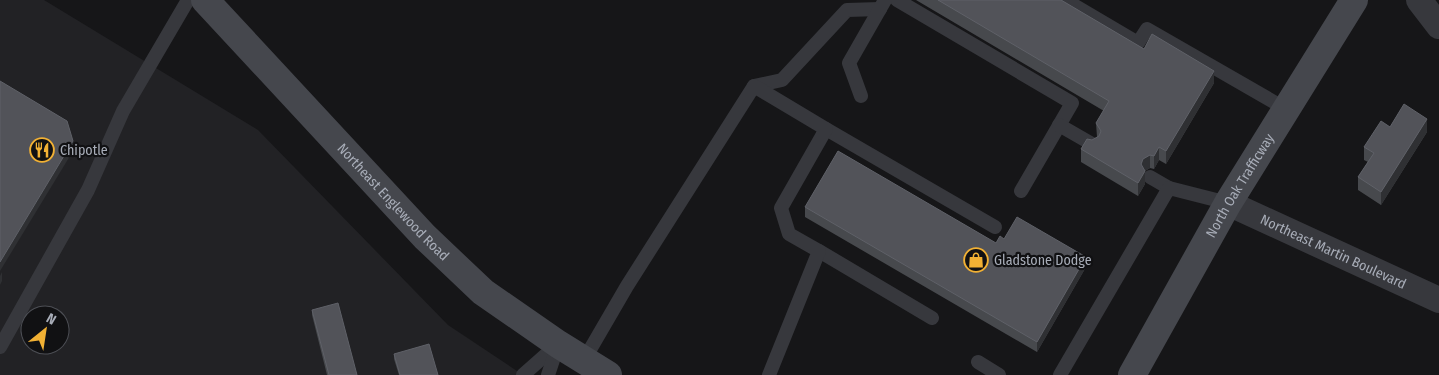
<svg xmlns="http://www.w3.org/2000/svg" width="1439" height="375" viewBox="0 0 1439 375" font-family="'Fira Sans Condensed',sans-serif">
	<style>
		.built { fill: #222225; fill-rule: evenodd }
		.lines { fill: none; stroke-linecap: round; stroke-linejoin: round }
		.lane { stroke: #37383d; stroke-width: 14 }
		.street { stroke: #37383d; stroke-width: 26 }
		.secondary { stroke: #45474d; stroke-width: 28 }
		.wall { fill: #47494d }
		.shaded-wall { fill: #2f3033 }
		.building { fill: #525359; stroke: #5f6168 }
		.labels { text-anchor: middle; stroke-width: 4.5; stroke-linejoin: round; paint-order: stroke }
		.poi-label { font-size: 14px; fill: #a8adb8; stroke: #111113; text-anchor: start }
		.street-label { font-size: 14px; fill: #a8adb8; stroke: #111113 }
	</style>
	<rect width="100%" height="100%" fill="#161618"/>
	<!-- built -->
	<path class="built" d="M0,0H44L258,130L448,325L523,375H0ZM30,315H60V345H30Z"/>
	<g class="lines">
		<!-- lane -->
		<g class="lane">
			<polyline points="897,0 1072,103 1021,191"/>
			<polyline points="1065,0 1138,43 1147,29 1286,109"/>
			<polyline points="754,86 782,80 847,10 880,9"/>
			<polyline points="861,96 849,63 885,0"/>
			<polyline points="1059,125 1092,144"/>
			<polyline points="826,129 995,227"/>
			<polyline points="1150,177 1169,188"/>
			<polyline points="819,251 932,318"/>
			<polyline points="0,347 88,190 123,111 188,0"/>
			<polyline points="584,360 627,286 754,86 826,129 781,208 789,234 819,251 769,375"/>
			<polyline points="978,362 999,375"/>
			<polyline points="523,375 558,344"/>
			<polyline points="548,375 558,345"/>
			<polyline points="1060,375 1169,188 1228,203"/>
		</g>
		<!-- street -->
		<g class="street">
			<polyline points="1419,0 1439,26"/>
			<path id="s1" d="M1228,203L1439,300"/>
		</g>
		<!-- secondary -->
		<g class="secondary">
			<path id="s2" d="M205,0L425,237L483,292L558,344L608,375"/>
			<path id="s3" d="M1132,375L1228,203L1354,0"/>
		</g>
	</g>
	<!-- wall -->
	<g class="wall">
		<polygon points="916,0 1061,0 1144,49 1214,83 1166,164 1159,160 1154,169 1150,168 1145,171 1145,184 1138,196 1081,162 1081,149 1097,137 1096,123 1104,111"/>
		<polygon points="1390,127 1427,132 1381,205 1358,190 1358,177 1368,162 1364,160 1364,147"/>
		<polygon points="805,207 996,243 1004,239 1086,267 1037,352 805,217"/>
		<polygon points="312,310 357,375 327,375 312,315"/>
		<polygon points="394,354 438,375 399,375 394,359"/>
	</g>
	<!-- shaded-wall -->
	<g class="shaded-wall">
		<polygon points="1214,71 1214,83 1166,164 1166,151"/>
		<polygon points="1427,119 1427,132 1381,205 1381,192"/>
		<polygon points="73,141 73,151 0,271 0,262"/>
		<polygon points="1159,147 1159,160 1154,169 1154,156"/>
		<polygon points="1150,155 1150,168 1143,172 1145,171 1145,184 1138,196 1138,183 1143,159"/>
		<polygon points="1086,257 1086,267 1037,352 1037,342"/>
		<polygon points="2,272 2,281 0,285 0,276"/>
	</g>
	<!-- building -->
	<g class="building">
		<polygon points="938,0 1061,0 1144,49 1152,34 1214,71 1166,151 1159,147 1154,156 1150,155 1143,159 1141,164 1145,171 1138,183 1081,149 1087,139 1092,140 1099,136 1101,131 1096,123 1109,101"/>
		<polygon points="0,81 67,121 73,141 0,262"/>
		<polygon points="1404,104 1427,119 1381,192 1358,177 1374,153 1364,147 1381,121 1390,127"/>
		<polygon points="838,151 996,243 1000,236 1004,239 1017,217 1086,257 1037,342 805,207"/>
		<polygon points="338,303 357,375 329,375 312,310"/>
		<polygon points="429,344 438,375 400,375 394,354"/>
	</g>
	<!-- icons -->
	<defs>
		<g id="restaurant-ring" transform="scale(1.25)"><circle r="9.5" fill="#111113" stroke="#f2b134" stroke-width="1.5"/><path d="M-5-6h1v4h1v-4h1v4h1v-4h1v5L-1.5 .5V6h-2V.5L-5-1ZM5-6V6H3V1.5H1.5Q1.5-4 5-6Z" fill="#f2b134"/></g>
		<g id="shop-ring" transform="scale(1.25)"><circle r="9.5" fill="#111113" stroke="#f2b134" stroke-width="1.5"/><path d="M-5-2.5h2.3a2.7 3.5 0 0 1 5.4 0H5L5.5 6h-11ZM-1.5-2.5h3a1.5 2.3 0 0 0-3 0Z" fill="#f2b134"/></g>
	</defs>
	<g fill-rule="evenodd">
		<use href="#restaurant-ring" x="42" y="150"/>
		<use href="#shop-ring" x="976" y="260"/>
	</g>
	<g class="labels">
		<!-- poi labels -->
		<g class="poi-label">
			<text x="60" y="155">Chipotle</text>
			<text x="994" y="265">Gladstone Dodge</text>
		</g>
		<!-- street labels -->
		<g class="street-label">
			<text dy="5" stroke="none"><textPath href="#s3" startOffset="218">North Oak Trafficway</textPath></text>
			<text dy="5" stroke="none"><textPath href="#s2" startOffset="276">Northeast Englewood Road</textPath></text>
			<text dy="5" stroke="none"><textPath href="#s1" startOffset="116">Northeast Martin Boulevard</textPath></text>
		</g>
	</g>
	<!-- north arrow -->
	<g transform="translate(45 330) rotate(30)"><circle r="24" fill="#111113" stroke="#4d4f55"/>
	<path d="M0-4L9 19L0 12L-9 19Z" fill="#f2b134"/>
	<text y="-8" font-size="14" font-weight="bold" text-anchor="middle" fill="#a8adb8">N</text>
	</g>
</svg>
